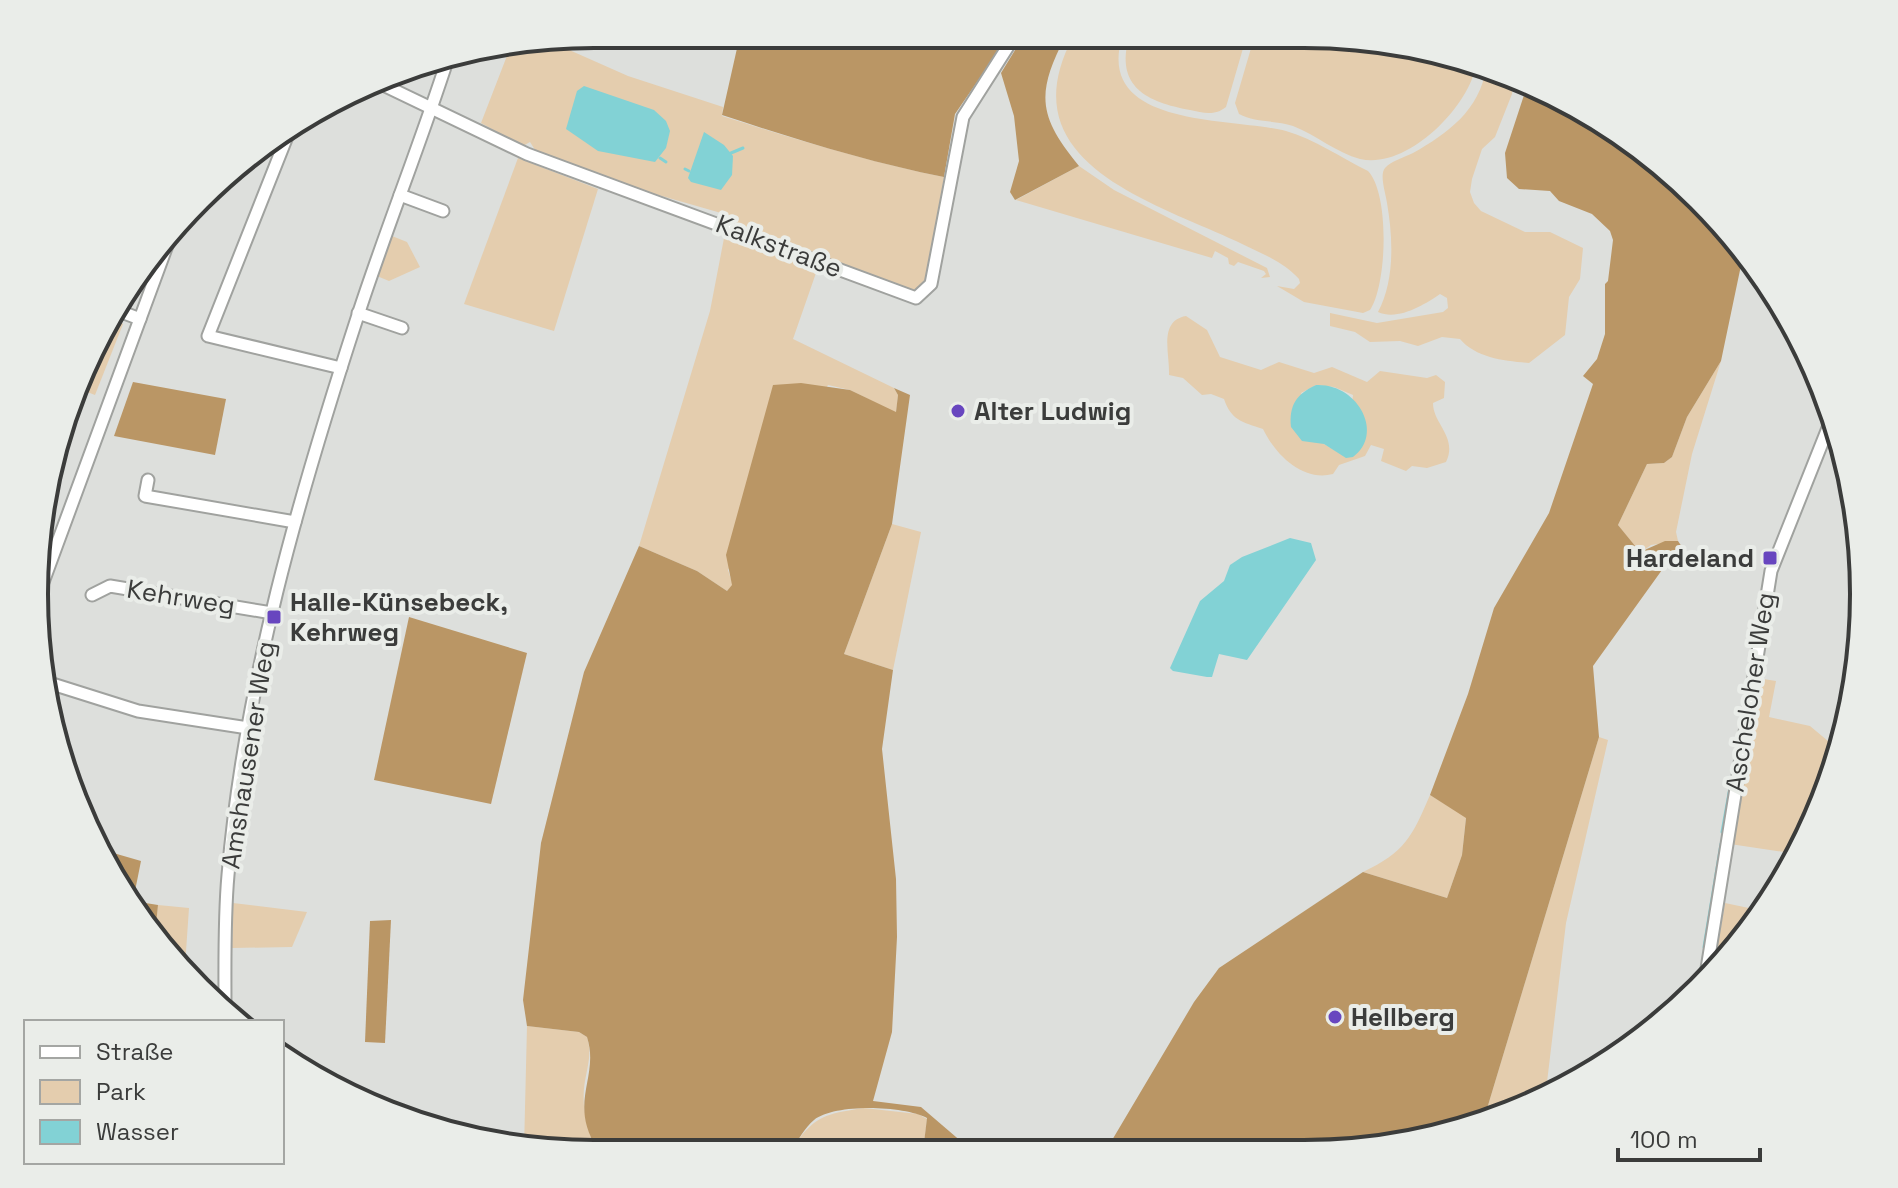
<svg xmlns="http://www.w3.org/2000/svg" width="1898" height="1188" viewBox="0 0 1898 1188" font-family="'Space Grotesk',sans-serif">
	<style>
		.green { fill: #e4cdae; fill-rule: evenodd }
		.forest { fill: #ba9665 }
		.water { fill: #82d2d5 }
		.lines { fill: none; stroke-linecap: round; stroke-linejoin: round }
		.stream { stroke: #82d2d5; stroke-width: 3 }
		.minor-casing { stroke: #a0a29f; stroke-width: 15 }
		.minor { stroke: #fff; stroke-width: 11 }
		.poi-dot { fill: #6846bf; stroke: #eaede9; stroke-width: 3 }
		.labels { text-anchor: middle; stroke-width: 8; stroke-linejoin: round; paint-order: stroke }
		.street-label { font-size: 26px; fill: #3b3c3b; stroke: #eaede9 }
		.poi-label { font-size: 26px; font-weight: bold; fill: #3b3c3b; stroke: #eaede9; text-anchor: start }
		.rim { fill: none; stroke: #3b3c3b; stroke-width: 4 }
	</style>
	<rect width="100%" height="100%" fill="#dddfdc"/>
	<!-- green -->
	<g class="green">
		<path d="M1073,37H1122C1095,129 1232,117 1286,131C1314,139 1342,158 1368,171C1390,194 1387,285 1370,310L1363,313L1304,302L1277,286L1294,289L1300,283L1299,279C1283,261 1258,252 1236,241C1150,201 1007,161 1073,37Z"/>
		<path d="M1129,37L1246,38L1226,107C1215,116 1203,113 1190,110C1147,102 1115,87 1129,37Z"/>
		<path d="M1254,38L1377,39L1476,65C1469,107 1407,170 1360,159C1337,153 1316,135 1293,126C1276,120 1255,123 1239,114L1235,103Z"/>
		<path d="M549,41L628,76L723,107L722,116C795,139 869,162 944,177L927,278L916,289L906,290L732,222L728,215L641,190L537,153L530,142L523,146L481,123L510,48Z"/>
		<path d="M1486,68L1514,75L1512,94L1495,137L1482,149L1472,179L1470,192L1474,203L1481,211L1525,232H1550L1583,248L1580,279L1569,297L1565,335L1529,363C1505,361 1476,358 1460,339L1442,337L1418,346L1400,341L1370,342L1355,332L1330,326V313L1377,323L1443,312L1448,308L1447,298L1440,294C1424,305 1398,321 1378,312C1395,280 1393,238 1387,203C1386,194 1379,175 1385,168C1391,161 1405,157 1413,153C1447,134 1480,110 1486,68Z"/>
		<polygon points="518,158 598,189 554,331 464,304"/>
		<polygon points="1079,166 1114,190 1267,268 1270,277 1261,278 1266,274 1264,271 1238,262 1234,266 1229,264 1228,258 1215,251 1212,258 1016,200"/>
		<polygon points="725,233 802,260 816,273 793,339 894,388 898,395 896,413 850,390 828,385 728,570 733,585 727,591 697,571 639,546 710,311"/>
		<polygon points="392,236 407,242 420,267 389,281 377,276"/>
		<path d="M1186,316L1207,330L1220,357L1261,370L1279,362L1314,373L1332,367L1367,382L1380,371L1427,378L1436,375L1445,382L1444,398L1433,403C1433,424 1458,437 1446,462L1427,468L1412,466L1406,471L1381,461L1384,449L1371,445L1365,456L1339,465L1333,474C1302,482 1275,454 1263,429C1242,422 1231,420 1224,399L1211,394L1202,395L1183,378L1169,375C1170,354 1158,321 1186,316ZM1316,385L1334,387L1353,395L1346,457L1324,444L1301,393Z"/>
		<polygon points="115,318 123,324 95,395 77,388"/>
		<polygon points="1721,361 1692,454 1676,532 1678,541 1651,545 1640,553 1618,525 1647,464 1664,463 1672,457 1687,417"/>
		<polygon points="892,524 921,532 893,670 844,654"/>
		<polygon points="1757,678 1776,681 1769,717 1810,726 1840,751 1833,770 1817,780 1803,847 1779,885 1784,852 1730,844"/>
		<polygon points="1599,737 1608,740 1566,923 1545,1099 1483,1122"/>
		<path d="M1430,795L1466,817L1462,855L1447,898L1363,872C1405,852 1412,837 1430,795Z"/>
		<polygon points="233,903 307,912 292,947 232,948"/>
		<polygon points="1725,903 1763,911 1748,935 1713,973"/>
		<polygon points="158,905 189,908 185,966 146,924 156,925"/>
		<path d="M527,1026L579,1032L587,1037C592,1053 588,1064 585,1081C581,1103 586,1132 598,1150L524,1149Z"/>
		<path d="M864,1108L918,1114L927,1119L924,1143L935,1151L791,1150C814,1116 824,1114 864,1108Z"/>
	</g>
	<!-- forest -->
	<g class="forest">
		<path d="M740,35L1008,37L955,114L944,177C868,162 795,139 722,115Z"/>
		<path d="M1023,37H1065C1036,94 1038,116 1079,166L1015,200L1010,192L1019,161L1014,116L1001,73Z"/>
		<path d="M1525,80L1645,150L1725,225L1744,251L1721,361L1687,417L1672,457L1664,463L1647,464L1618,525L1640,552L1665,541H1678L1682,547L1672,556L1593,666L1599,737L1483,1122C1364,1167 1230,1152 1105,1152L1194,1002L1219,968L1363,872L1447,898L1462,855L1466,818L1430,795L1468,694L1494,608L1549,513L1593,384L1583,376L1597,359L1605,334V284L1608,281L1613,240L1610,231L1592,214L1559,201L1550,191L1519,189L1507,178L1505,153L1526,89Z"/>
		<polygon points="133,382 226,399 215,455 114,436"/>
		<path d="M801,383L850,390L896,412L898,395L894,388L910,395L892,524L844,654L893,670L882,749L896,879L897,937L892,1032L873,1101L921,1107L970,1149L977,1151L930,1149L924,1143L927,1118C904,1106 836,1103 814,1120C805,1127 798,1141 791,1150H598C567,1102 600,1078 587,1037L579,1032L527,1026L523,1000L541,843L584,672L639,546L697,571L727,591L732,585L726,555L773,385Z"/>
		<polygon points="409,617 527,653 491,804 374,780"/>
		<polygon points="1833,770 1806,842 1802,847 1817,780"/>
		<polygon points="103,850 141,861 133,901 158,905 156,925 146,924 128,905"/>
		<polygon points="391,920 385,1043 365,1042 370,921"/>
	</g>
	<!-- water -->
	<g class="water">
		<polygon points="584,86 654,110 666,121 670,131 666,148 655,162 598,151 566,129 577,91"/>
		<polygon points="704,132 724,145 733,156 732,175 721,190 691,182 688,178"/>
		<path d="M1316,385C1358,383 1385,434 1353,457L1346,458L1324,444L1302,441L1291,427C1289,406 1296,394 1316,385Z"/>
		<polygon points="1290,538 1311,543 1316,560 1247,660 1219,654 1212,677 1207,677 1173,671 1170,668 1200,601 1224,581 1230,565 1242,557"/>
	</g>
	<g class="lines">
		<!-- stream -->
		<g class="stream">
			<polyline points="731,153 743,148"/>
			<polyline points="660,158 666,162"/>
			<polyline points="685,169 689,171"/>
			<polyline points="1722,832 1731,782"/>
			<polyline points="1704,947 1721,844"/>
			<polyline points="1698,989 1701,968"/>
		</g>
		<!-- minor casing -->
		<g class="minor-casing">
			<g id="minor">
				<polyline points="377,82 527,154 916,298 931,284 963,117 1014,37"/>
				<polyline points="292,124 208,336 341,368"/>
				<polyline points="400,195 443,211"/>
				<polyline points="119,311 140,319"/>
				<polyline points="358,313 402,328"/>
				<polyline points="148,480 145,496 295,522"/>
				<polyline points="92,595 110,586 272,613"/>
				<polyline points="35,604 172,232"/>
				<polyline points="46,682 138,711 248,728"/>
				<polyline points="1705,981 1771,571 1834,413"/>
				<path d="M225,1008C225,964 224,919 228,875C244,685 299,496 358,315C386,229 420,145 448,58"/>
			</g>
		</g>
		<!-- minor -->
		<use href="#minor" class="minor"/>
	</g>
	<!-- markers -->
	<g class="poi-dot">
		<circle cx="958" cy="411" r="8"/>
		<rect x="1762" y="550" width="16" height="16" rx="4"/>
		<rect x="266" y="609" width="16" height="16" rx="4"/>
		<circle cx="1335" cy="1017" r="8"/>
	</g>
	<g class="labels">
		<!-- street labels -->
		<g class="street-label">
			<text transform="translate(779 246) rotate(21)" y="9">Kalkstraße</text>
			<text transform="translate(181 597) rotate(9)" y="9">Kehrweg</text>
			<text transform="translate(1750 692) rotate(-81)" y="9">Ascheloher Weg</text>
			<text transform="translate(248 755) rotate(-81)" y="9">Amshausener Weg</text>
		</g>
		<!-- poi labels -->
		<g class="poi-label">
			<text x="974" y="420">Alter Ludwig</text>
			<text x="1754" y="567" text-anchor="end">Hardeland</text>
			<text x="290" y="611">Halle-Künsebeck,<tspan x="290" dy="30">Kehrweg</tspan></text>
			<text x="1351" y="1026">Hellberg</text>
		</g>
	</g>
	<!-- crop -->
	<path d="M0 0H1898V1188H0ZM594 48H1304A546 546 0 0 1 1850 594V594A546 546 0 0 1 1304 1140H594A546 546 0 0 1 48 594V594A546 546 0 0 1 594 48Z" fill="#eaede9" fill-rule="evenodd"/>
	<path class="rim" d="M594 48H1304A546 546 0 0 1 1850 594V594A546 546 0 0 1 1304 1140H594A546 546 0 0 1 48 594V594A546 546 0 0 1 594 48Z"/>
	<!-- legend -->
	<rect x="24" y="1020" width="260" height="144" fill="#eaede9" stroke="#a4a6a3" stroke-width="2"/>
	<rect x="40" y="1046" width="40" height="12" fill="#ffffff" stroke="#a4a6a3" stroke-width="2"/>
	<text x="96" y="1060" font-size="24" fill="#3b3c3b">Straße</text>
	<rect x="40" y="1080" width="40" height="24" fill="#e4cdae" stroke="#a4a6a3" stroke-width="2"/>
	<text x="96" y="1100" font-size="24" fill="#3b3c3b">Park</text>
	<rect x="40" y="1120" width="40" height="24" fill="#82d2d5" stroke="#a4a6a3" stroke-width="2"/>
	<text x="96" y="1140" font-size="24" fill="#3b3c3b">Wasser</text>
	<!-- scale -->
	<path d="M1618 1148v12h142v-12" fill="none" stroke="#3b3c3b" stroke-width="4"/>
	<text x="1630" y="1148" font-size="24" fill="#3b3c3b" stroke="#eaede9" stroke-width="6" paint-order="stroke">100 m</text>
</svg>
